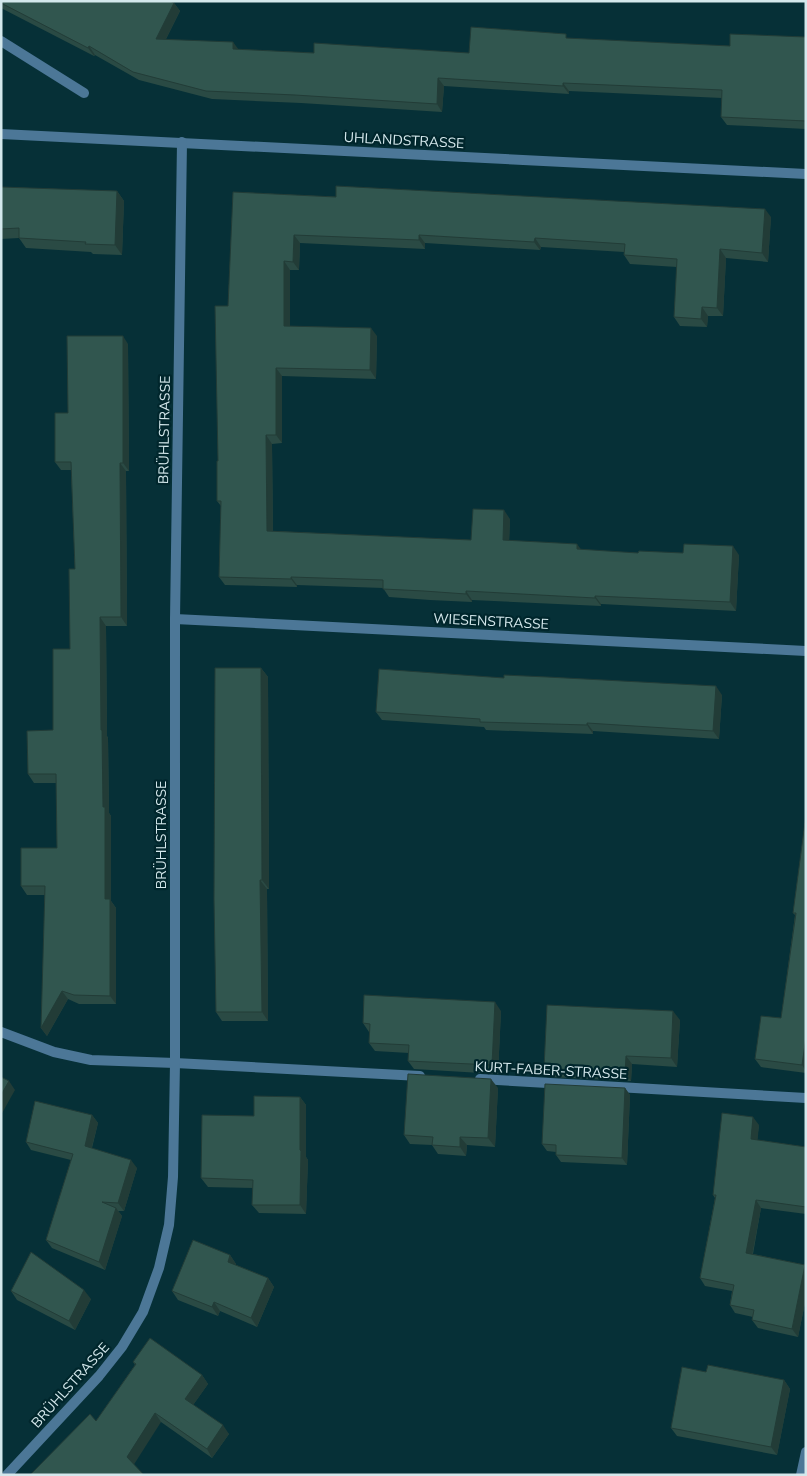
<svg xmlns="http://www.w3.org/2000/svg" width="807" height="1476" viewBox="0 0 807 1476" font-family="'Nunito Sans',sans-serif">
	<style>
		.lines { fill: none; stroke-linecap: round; stroke-linejoin: round }
		.street { stroke: #4c7797; stroke-width: 10 }
		.wall { fill: #2a4a44 }
		.shaded-wall { fill: #223c37 }
		.building { fill: #31564f; stroke: #223c37 }
		.labels { text-anchor: middle; stroke-width: 4.5; stroke-linejoin: round; paint-order: stroke }
		.street-label { font-size: 14px; fill: #d4e8ec; stroke: #00262c }
	</style>
	<rect width="100%" height="100%" fill="#063037"/>
	<g class="lines">
		<!-- street -->
		<g class="street">
			<polyline points="1,41 84,93"/>
			<polyline points="1,134 806,174"/>
			<polyline points="175,619 806,651"/>
			<polyline points="1,1032 54,1052 91,1060 175,1063 420,1076"/>
			<polyline points="480,1079 806,1098"/>
			<polyline points="7,1475 99,1376 122,1347 143,1312 159,1268 169,1225 173,1177 175,1063 175,619 182,142"/>
			<polyline points="801,1475 806,1452"/>
		</g>
	</g>
	<!-- wall -->
	<g class="wall">
		<polygon points="1,1 174,3 180,11 166,39 238,49 314,53 469,53 570,39 730,46 806,37 806,129 727,125 721,117 722,98 569,91 569,94 444,86 442,112 301,103 212,99 139,80 95,55 94,56 1,8"/>
		<polygon points="1,187 117,191 124,201 122,255 93,254 91,252 26,248 19,238 1,239"/>
		<polygon points="233,192 771,217 768,262 726,258 723,316 708,316 707,327 680,326 674,317 677,267 630,264 624,255 624,252 541,247 540,250 425,243 425,249 300,243 299,270 290,270 290,326 377,336 376,379 282,376 282,443 272,444 273,531 471,540 510,519 509,540 581,550 638,553 683,553 739,555 736,611 601,604 601,606 472,600 472,602 430,600 389,597 383,588 297,585 297,587 225,585 219,577 221,506 217,501 218,461 228,306"/>
		<polygon points="128,344 129,471 126,471 127,626 106,626 107,736 108,738 109,813 111,816 111,901 116,908 116,1004 79,1004 68,999 47,1036 41,1028 45,895 27,895 21,886 57,848 56,783 34,783 28,774 53,730 70,649 75,569 71,470 61,470 55,462"/>
		<polygon points="261,668 268,677 269,889 267,889 268,1021 222,1021 216,1012"/>
		<polygon points="722,695 719,739 593,731 593,734 486,730 484,727 382,720 376,712"/>
		<polygon points="806,815 806,1073 761,1067 755,1059 781,1018 795,915 793,913"/>
		<polygon points="501,1011 498,1074 414,1069 408,1061 409,1053 375,1051 369,1043 369,1032 363,1023"/>
		<polygon points="680,1020 677,1067 632,1064 631,1081 550,1077 544,1068"/>
		<polygon points="498,1088 495,1147 467,1145 466,1156 438,1154 432,1145 410,1144 404,1135"/>
		<polygon points="625,1088 630,1095 627,1165 561,1162 556,1155 556,1152 547,1151 542,1144"/>
		<polygon points="300,1097 306,1105 306,1157 308,1160 306,1214 259,1213 252,1205 253,1188 208,1187 201,1178"/>
		<polygon points="92,1115 98,1123 92,1148 137,1168 124,1211 118,1211 122,1216 105,1270 52,1248 46,1240 71,1160 31,1150 26,1142"/>
		<polygon points="759,1125 757,1140 806,1147 806,1214 761,1208 753,1254 805,1265 806,1266 806,1298 798,1337 758,1328 752,1320 753,1317 735,1313 730,1305 732,1291 705,1286 700,1278 715,1198 713,1195"/>
		<polygon points="230,1255 236,1264 236,1265 268,1278 274,1287 257,1327 220,1311 218,1316 178,1300 172,1291"/>
		<polygon points="11,1291 91,1299 75,1330 17,1300"/>
		<polygon points="133,1362 202,1375 208,1384 193,1405 229,1434 212,1458 161,1422 96,1421 135,1365"/>
		<polygon points="784,1380 790,1389 777,1455 677,1436 671,1428"/>
	</g>
	<!-- shaded-wall -->
	<g class="shaded-wall">
		<polygon points="174,3 180,11 162,47 156,39"/>
		<polygon points="233,42 239,50 233,49"/>
		<polygon points="89,46 95,55 94,56 88,48"/>
		<polygon points="438,78 444,86 442,112 437,104"/>
		<polygon points="563,83 569,91 569,94 563,86"/>
		<polygon points="117,191 124,201 122,255 115,245"/>
		<polygon points="765,209 771,217 768,262 762,253"/>
		<polygon points="294,235 300,243 299,270 293,262"/>
		<polygon points="419,235 425,243 425,249 419,240"/>
		<polygon points="535,238 541,247 540,250 534,242"/>
		<polygon points="720,249 726,258 723,316 717,308"/>
		<polygon points="284,261 290,270 290,334 284,326"/>
		<polygon points="702,307 708,316 707,327 701,319"/>
		<polygon points="371,328 377,336 376,379 370,370"/>
		<polygon points="123,336 128,344 129,471 123,463"/>
		<polygon points="276,368 282,376 282,443 276,435"/>
		<polygon points="266,435 272,444 273,540 267,531"/>
		<polygon points="120,463 126,471 127,626 121,617"/>
		<polygon points="504,510 510,519 509,548 503,540"/>
		<polygon points="577,544 583,552 577,549"/>
		<polygon points="733,546 739,555 736,611 730,602"/>
		<polygon points="291,577 297,585 297,587 291,579"/>
		<polygon points="466,591 472,600 472,602 466,594"/>
		<polygon points="595,596 601,604 601,606 595,598"/>
		<polygon points="100,617 106,626 107,736 108,738 109,813 111,816 111,901 116,908 116,1004 110,996 105,899 101,730"/>
		<polygon points="261,668 268,677 269,889 262,880"/>
		<polygon points="716,686 722,695 719,739 713,731"/>
		<polygon points="587,723 593,731 593,734 587,725"/>
		<polygon points="260,880 267,889 268,1021 262,1012"/>
		<polygon points="62,991 68,999 47,1036 41,1028"/>
		<polygon points="495,1002 501,1011 498,1074 492,1065"/>
		<polygon points="673,1011 680,1020 677,1067 671,1058"/>
		<polygon points="805,1037 806,1038 806,1071 802,1065"/>
		<polygon points="626,1056 632,1064 631,1081 625,1073"/>
		<polygon points="491,1079 498,1088 495,1147 488,1138"/>
		<polygon points="9,1081 15,1090 1,1115 1,1095"/>
		<polygon points="625,1088 630,1095 627,1165 622,1158"/>
		<polygon points="300,1097 306,1105 306,1157 308,1160 306,1214 300,1205"/>
		<polygon points="92,1115 98,1123 90,1154 85,1146"/>
		<polygon points="753,1117 759,1125 757,1147 751,1139"/>
		<polygon points="460,1137 467,1145 466,1156 460,1147"/>
		<polygon points="131,1160 137,1168 124,1211 118,1203"/>
		<polygon points="756,1200 761,1208 751,1261 746,1253"/>
		<polygon points="116,1208 122,1216 105,1270 99,1262"/>
		<polygon points="230,1255 236,1264 234,1270 228,1262"/>
		<polygon points="805,1265 806,1298 798,1337 792,1329"/>
		<polygon points="268,1278 274,1287 257,1327 251,1318"/>
		<polygon points="84,1290 91,1299 75,1330 69,1321"/>
		<polygon points="214,1302 220,1311 218,1316 212,1307"/>
		<polygon points="202,1375 208,1384 191,1408 185,1399"/>
		<polygon points="784,1380 790,1389 777,1455 771,1447"/>
		<polygon points="155,1413 161,1422 133,1466 127,1457"/>
		<polygon points="223,1425 229,1434 212,1458 207,1449"/>
	</g>
	<!-- building -->
	<g class="building">
		<polygon points="1,1 170,1 174,3 156,39 233,42 233,49 314,53 314,43 469,53 471,27 566,34 566,38 730,46 730,34 806,37 806,121 721,117 722,90 563,83 563,86 438,78 437,104 295,95 206,91 133,72 89,46 88,48 1,3"/>
		<polygon points="336,186 765,209 762,253 720,249 717,308 702,307 701,319 674,317 677,259 624,255 625,244 535,238 534,242 419,235 419,240 294,235 293,262 284,261 284,326 371,328 370,370 276,368 276,435 266,435 267,531 471,540 473,509 504,510 503,540 577,544 577,549 638,553 639,551 683,553 684,544 733,546 730,602 595,596 595,598 466,591 466,594 424,591 383,589 383,580 291,577 291,579 219,577 221,501 217,501 217,461 218,461 215,306 228,306 233,192 336,197"/>
		<polygon points="1,187 117,191 115,245 85,244 86,242 19,238 19,228 1,229"/>
		<polygon points="67,336 123,336 123,463 120,463 121,617 100,617 101,730 102,730 103,807 105,807 105,899 110,899 110,996 74,995 62,991 41,1028 45,886 21,886 21,848 57,848 56,774 28,774 27,731 53,730 53,649 70,649 69,569 75,569 71,462 55,462 55,413 68,413"/>
		<polygon points="215,668 261,668 262,880 260,880 262,1012 216,1012 214,899"/>
		<polygon points="379,669 504,678 504,675 547,677 716,686 713,731 587,723 587,725 480,722 480,719 376,712"/>
		<polygon points="806,815 806,1037 802,1065 755,1059 761,1016 781,1018 796,913 793,913"/>
		<polygon points="364,995 495,1002 492,1065 408,1061 409,1045 369,1043 370,1024 363,1023"/>
		<polygon points="547,1005 673,1011 671,1058 626,1056 625,1073 544,1068"/>
		<polygon points="408,1074 491,1079 488,1138 460,1137 460,1147 432,1145 433,1137 404,1135"/>
		<polygon points="1,1077 9,1081 1,1095"/>
		<polygon points="545,1084 625,1088 622,1158 556,1155 556,1145 542,1144"/>
		<polygon points="254,1096 300,1097 300,1150 301,1151 300,1205 252,1205 253,1180 201,1178 202,1115 254,1116"/>
		<polygon points="35,1101 92,1115 85,1146 131,1160 118,1203 102,1202 116,1208 99,1262 46,1240 73,1154 26,1142"/>
		<polygon points="722,1113 753,1117 751,1139 806,1147 806,1207 756,1200 746,1253 805,1265 792,1329 752,1320 754,1310 730,1305 734,1285 700,1278 716,1195 713,1195"/>
		<polygon points="193,1240 230,1255 228,1262 268,1278 251,1318 214,1302 212,1307 172,1291"/>
		<polygon points="31,1252 84,1290 69,1321 11,1291"/>
		<polygon points="150,1338 202,1375 185,1399 223,1425 207,1449 155,1413 127,1457 144,1475 30,1475 90,1414 96,1421 136,1364 133,1362"/>
		<polygon points="708,1365 784,1380 771,1447 671,1428 682,1367 706,1372"/>
	</g>
	<g class="labels">
		<!-- street labels -->
		<g class="street-label">
			<text transform="translate(404 140) rotate(3)" y="5">UHLANDSTRASSE</text>
			<text transform="translate(164 430) rotate(-89)" y="5">BRÜHLSTRASSE</text>
			<text transform="translate(491 621) rotate(3)" y="5">WIESENSTRASSE</text>
			<text transform="translate(161 835) rotate(-90)" y="5">BRÜHLSTRASSE</text>
			<text transform="translate(551 1070) rotate(3)" y="5">KURT-FABER-STRASSE</text>
			<text transform="translate(70 1385) rotate(-48)" y="5">BRÜHLSTRASSE</text>
		</g>
	</g>
	<!-- border -->
	<rect width="807" height="1476" fill="none" stroke="#d4e8ec" stroke-width="5"/>
</svg>
